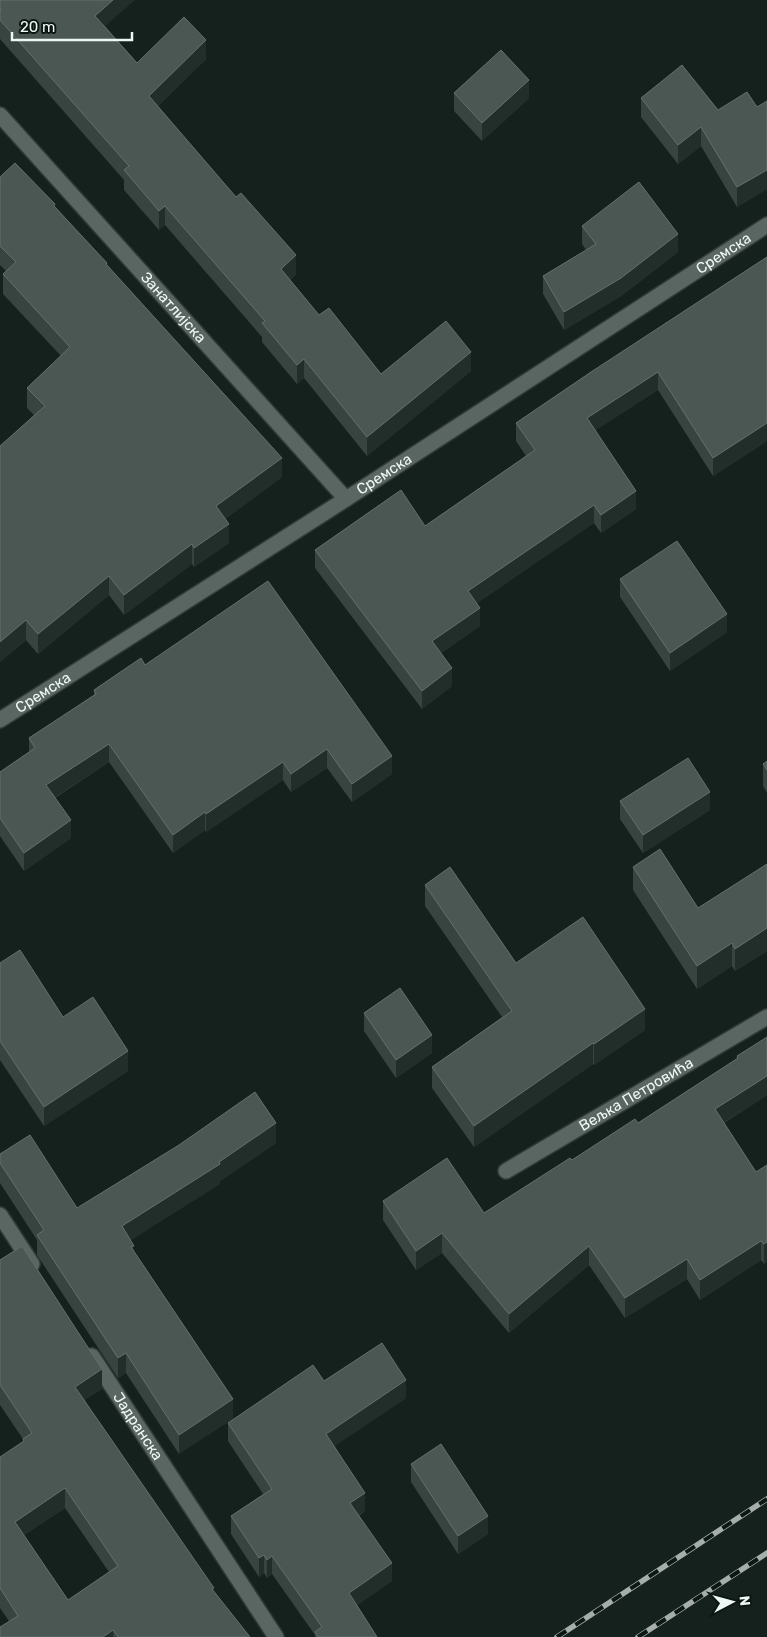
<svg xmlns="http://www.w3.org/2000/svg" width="767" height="1637" viewBox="0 0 767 1637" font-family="Rubik,sans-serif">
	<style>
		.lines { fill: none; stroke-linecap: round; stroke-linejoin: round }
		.minor-casing { stroke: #323936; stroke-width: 18 }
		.minor { stroke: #596662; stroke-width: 15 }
		.rail-casing { stroke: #a5aeab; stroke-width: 5.5 }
		.rail { stroke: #0c1714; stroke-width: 4; stroke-dasharray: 11; stroke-linecap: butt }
		.wall { fill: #384440; fill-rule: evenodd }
		.shaded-wall { fill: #222e2a }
		.building { fill: #4b5753; stroke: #65706c; fill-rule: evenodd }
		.labels { text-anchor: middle; stroke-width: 5; stroke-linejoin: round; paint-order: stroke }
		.street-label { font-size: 15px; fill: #eff7f4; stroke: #0c1714 }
	</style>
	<rect width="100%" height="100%" fill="#15211d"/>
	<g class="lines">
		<!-- minor casing -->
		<g class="minor-casing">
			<g id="minor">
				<path id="s1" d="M0,115L346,499"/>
				<path id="s2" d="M0,720L346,499L767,225"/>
				<path id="s3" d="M506,1171L767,1017"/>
				<polyline points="0,1215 32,1264"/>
				<path id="s4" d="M92,1356L276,1637"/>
			</g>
		</g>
		<!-- minor -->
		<use href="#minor" class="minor"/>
		<!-- rail casing -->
		<g class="rail-casing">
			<g id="rail">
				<polyline points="557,1637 767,1499"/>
				<polyline points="638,1637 767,1553"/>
			</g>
		</g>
		<!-- rail -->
		<use href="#rail" class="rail"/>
	</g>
	<!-- wall -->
	<g class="wall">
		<polygon points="0,0 105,26 137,63 206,59 158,106 296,274 290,280 319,315 381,374 471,371 367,456 304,378 297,384 262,342 262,337 165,225 159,230 124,190 124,180 0,39"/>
		<polygon points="454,93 529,98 482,141 454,111"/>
		<polygon points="641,98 718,110 757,107 767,101 767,189 737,207 701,146 678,164 641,117"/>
		<polygon points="0,177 55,207 107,265 282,477 225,519 229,543 194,567 192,564 124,615 109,595 38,654 26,640 0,662 0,446 34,415 27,408 27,388 61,356 3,294 3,274 6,271 0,265"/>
		<polygon points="582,226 678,252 621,296 564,330 543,294 543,276 586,250 582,244"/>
		<polygon points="767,257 767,441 713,476 658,390 595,430 636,509 601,533 594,523 477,603 480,626 441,653 452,686 422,709 315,568 315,550 425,526 526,456 516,441 516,423"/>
		<polygon points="620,579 727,632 670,671 620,597"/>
		<polygon points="145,665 392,774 352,802 327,768 291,792 283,780 206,832 205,830 173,853 109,762 55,798 71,838 24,871 0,836 0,772 29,752 29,738 94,695 94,690"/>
		<polygon points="767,761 767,793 763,786 763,764"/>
		<polygon points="620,801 710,810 643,853 620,819"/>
		<polygon points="767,864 767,951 735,971 732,966 697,989 633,890 633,867 698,908"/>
		<polygon points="425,885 516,963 645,1030 594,1065 593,1064 474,1147 432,1088 432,1067 502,1017 425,906"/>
		<polygon points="0,963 63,1017 128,1071 44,1126 0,1060"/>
		<polygon points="364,1013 432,1053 396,1078 364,1031"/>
		<polygon points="737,1056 767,1095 724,1123 756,1172 767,1165 767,1262 764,1264 761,1260 700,1300 687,1279 625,1318 589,1265 509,1333 442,1253 416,1270 383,1220 383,1201 484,1213 572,1160 638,1123 737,1059"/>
		<polygon points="276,1143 220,1181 220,1184 130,1240 134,1251 233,1399 179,1454 126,1373 118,1378 37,1255 37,1240 0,1183 0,1154 77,1208"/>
		<path d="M0,1260L102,1389L84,1400L214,1592L250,1637H0L9,1621L0,1608V1457L23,1442V1439L0,1405ZM65,1508L109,1572L68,1600L24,1535Z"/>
		<polygon points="324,1381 406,1398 334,1446 365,1511 359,1516 392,1581 357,1605 377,1637 315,1637 315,1635 272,1574 267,1578 264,1573 259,1577 231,1534 231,1516 263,1494 228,1441 228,1423"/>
		<polygon points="411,1464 488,1534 458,1554 411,1482"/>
	</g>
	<!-- shaded-wall -->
	<g class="shaded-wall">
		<polygon points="113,0 135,0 95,35 95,16"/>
		<polygon points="206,40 206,59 149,115 149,96"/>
		<polygon points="529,80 529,98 482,141 482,123"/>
		<polygon points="701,127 701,146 678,164 678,145"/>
		<polygon points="767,170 767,189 737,207 737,187"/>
		<polygon points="165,206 165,225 159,230 159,211"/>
		<polygon points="678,234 678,252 621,296 564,330 564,312"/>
		<polygon points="296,255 296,274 281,288 281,269"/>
		<polygon points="471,352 471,371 367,456 367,437"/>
		<polygon points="304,359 304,378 297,384 297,365"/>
		<polygon points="658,372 658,390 587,436 587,418"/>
		<polygon points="767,423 767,441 713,476 713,458"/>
		<polygon points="282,458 282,477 216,526 216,506"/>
		<polygon points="636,491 636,509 601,533 601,515"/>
		<polygon points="594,505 594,523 468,609 468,591"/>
		<polygon points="229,524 229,543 194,567 194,548"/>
		<polygon points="192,544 192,564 124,615 124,595"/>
		<polygon points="109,576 109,595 38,654 38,634"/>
		<polygon points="480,608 480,626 432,659 432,641"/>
		<polygon points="727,614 727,632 670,671 670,653"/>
		<polygon points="26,620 26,640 0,662 0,642"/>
		<polygon points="452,668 452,686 422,709 422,691"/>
		<polygon points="109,744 109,762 46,803 46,785"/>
		<polygon points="327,749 327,768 291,792 291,774"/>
		<polygon points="392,756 392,774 352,802 352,784"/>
		<polygon points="283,762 283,780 206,832 206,814"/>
		<polygon points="710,792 710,810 643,853 643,835"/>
		<polygon points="205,812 205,830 173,853 173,835"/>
		<polygon points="71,820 71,838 24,871 24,853"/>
		<polygon points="767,928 767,951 735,971 735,949"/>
		<polygon points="732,943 732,966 697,989 697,966"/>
		<polygon points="645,1009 645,1030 594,1065 594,1044"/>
		<polygon points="432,1035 432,1053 396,1078 396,1060"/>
		<polygon points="593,1043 593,1064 474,1147 474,1126"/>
		<polygon points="128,1051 128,1071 44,1126 44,1107"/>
		<polygon points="767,1076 767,1095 715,1128 715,1109"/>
		<polygon points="276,1123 276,1143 220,1181 220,1184 122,1246 122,1226 219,1162"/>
		<polygon points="442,1233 442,1253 416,1270 416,1251"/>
		<polygon points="761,1241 761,1260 700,1300 700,1280"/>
		<polygon points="767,1242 767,1262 764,1264 764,1244"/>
		<polygon points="589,1246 589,1265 509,1333 509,1314"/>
		<polygon points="687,1259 687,1279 625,1318 625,1298"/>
		<polygon points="126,1353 126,1373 118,1378 118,1358"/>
		<polygon points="102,1369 102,1389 75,1406 75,1387"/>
		<polygon points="406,1380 406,1398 326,1452 326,1434"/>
		<polygon points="233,1399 233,1419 179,1454 179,1435"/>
		<polygon points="65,1488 65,1508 15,1541 15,1522"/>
		<polygon points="365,1493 365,1511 350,1521 350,1503"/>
		<polygon points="488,1516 488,1534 458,1554 458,1536"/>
		<polygon points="264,1555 264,1573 259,1577 259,1558"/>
		<polygon points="272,1556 272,1574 267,1578 267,1560"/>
		<polygon points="392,1563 392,1581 349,1611 349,1593"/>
		<polygon points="113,1630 113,1637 103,1637"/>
	</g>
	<!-- building -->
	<g class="building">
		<polygon points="0,0 113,0 95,16 137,63 184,17 206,40 149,96 236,197 241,193 296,255 281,269 319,315 329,308 381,374 446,321 471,352 367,437 304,359 297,365 262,323 265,321 165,206 159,211 124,170 129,166 0,20 0,11 1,10 0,9"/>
		<polygon points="501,50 529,80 482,123 454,93"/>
		<polygon points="682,65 718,110 747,92 757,107 767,101 767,170 737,187 701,127 678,145 641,98"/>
		<polygon points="15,163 55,204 54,206 107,263 106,264 282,458 216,506 229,524 194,548 192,544 124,595 109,576 38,634 26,620 0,642 0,446 45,406 27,388 70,347 3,274 16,262 0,246 0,177"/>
		<polygon points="639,182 678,234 621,278 564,312 543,276 596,244 582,226"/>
		<polygon points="767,257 767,423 713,458 658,372 587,418 636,491 601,515 594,505 468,591 480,608 432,641 452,668 422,691 315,550 401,490 425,526 535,450 516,423 591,372"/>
		<polygon points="677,541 727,614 670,653 620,579"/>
		<polygon points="268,581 392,756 352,784 327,749 291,774 283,762 206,814 205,812 173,835 109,744 46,785 71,820 24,853 0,818 0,772 35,748 29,738 96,694 94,690 141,658 145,665"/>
		<polygon points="688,758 710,792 643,835 620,801"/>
		<polygon points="767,761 767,770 763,764"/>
		<polygon points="660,849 698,908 767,864 767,928 735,949 732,943 697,966 633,867"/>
		<polygon points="450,867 516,963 583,917 645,1009 594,1044 593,1043 474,1126 432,1067 512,1011 425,885"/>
		<polygon points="20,950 63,1017 93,997 128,1051 44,1107 0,1041 0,963"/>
		<polygon points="400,988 432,1035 396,1060 364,1013"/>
		<polygon points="767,1037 767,1076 715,1109 756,1172 767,1165 767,1242 764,1244 761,1241 700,1280 687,1259 625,1298 589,1246 509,1314 442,1233 416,1251 383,1201 447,1158 484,1213 570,1158 572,1160 635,1119 638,1123 738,1058 737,1056"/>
		<polygon points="255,1092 276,1123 219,1162 220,1164 122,1226 134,1246 131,1247 233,1399 179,1435 126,1353 118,1358 37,1235 44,1230 0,1163 0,1154 30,1135 77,1208 179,1145"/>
		<path d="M22,1246L102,1369L75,1387L214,1588L212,1589L250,1637H118L113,1630L103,1637H0V1627L18,1616L0,1588V1457L24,1441L23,1439L32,1433L0,1385V1260ZM65,1488L118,1566L68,1600L15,1522Z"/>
		<polygon points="382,1343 406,1380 326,1434 365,1493 350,1503 392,1563 349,1593 377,1637 318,1637 315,1632 322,1627 272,1556 267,1560 264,1555 259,1558 231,1516 272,1489 228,1423 313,1365 324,1381"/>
		<polygon points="441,1444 488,1516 458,1536 411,1464"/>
	</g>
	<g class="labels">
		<!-- street labels -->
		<g class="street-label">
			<text dy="5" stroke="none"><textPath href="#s2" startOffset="861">Сремска</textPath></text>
			<text dy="5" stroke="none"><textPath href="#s1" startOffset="259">Занатлијска</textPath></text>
			<text dy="5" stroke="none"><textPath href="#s2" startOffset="456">Сремска</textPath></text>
			<text dy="5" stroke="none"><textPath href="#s2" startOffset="51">Сремска</textPath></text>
			<text dy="5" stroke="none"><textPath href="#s3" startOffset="151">Вељка Петровића</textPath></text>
			<text dy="5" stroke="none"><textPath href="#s4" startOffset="84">Јадранска</textPath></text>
		</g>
	</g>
	<!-- north arrow -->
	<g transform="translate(732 1602) rotate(84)" stroke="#0c1714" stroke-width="4" paint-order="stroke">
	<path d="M0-4L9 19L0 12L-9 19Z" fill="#eff7f4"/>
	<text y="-8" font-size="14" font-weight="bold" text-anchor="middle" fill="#eff7f4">N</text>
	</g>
	<!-- scale -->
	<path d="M12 32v8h120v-8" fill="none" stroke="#eff7f4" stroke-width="2.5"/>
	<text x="20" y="32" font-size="15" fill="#eff7f4" stroke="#0c1714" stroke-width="4" paint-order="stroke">20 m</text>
</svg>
